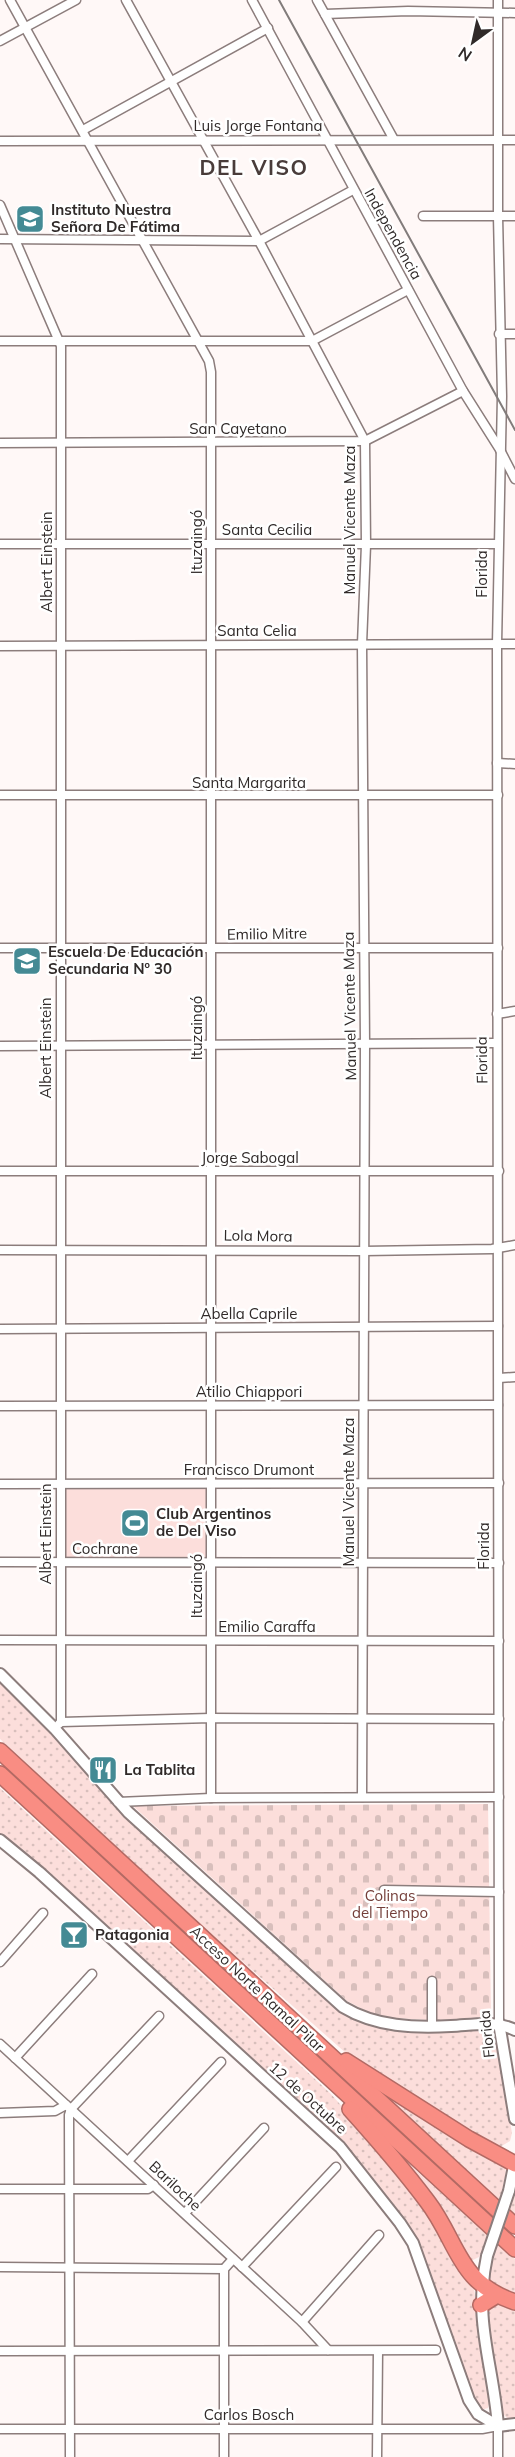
<svg xmlns="http://www.w3.org/2000/svg" width="515" height="2457" viewBox="0 0 515 2457" font-family="Mulish,sans-serif">
	<style>
		.grass { fill: url(#grass-dots) }
		.cemetery { fill: url(#cemetery-stones) }
		.pitch { fill: #fcdedb }
		.lines { fill: none; stroke-linecap: round; stroke-linejoin: round }
		.minor-casing { stroke: #8c7d7c; stroke-width: 11 }
		.tertiary-casing { stroke: #8c7d7c; stroke-width: 14 }
		.motorway-casing { stroke: #b36a64; stroke-width: 18 }
		.minor { stroke: #fff; stroke-width: 8 }
		.tertiary { stroke: #fff; stroke-width: 10 }
		.motorway { stroke: #f98d83; stroke-width: 15 }
		.rail { stroke: #827c7b; stroke-width: 2 }
		.tertiary-bridge-casing { stroke: #8c7d7c; stroke-width: 14; stroke-linecap: butt }
		.tertiary-bridge { stroke: #fff; stroke-width: 10 }
		.labels { text-anchor: middle; stroke-width: 5; stroke-linejoin: round; paint-order: stroke }
		.street-label { font-size: 15px; fill: #302a29; stroke: #fff }
		.poi-label { font-size: 15px; font-weight: bold; fill: #302a29; stroke: #fff; text-anchor: start }
		.park-label { font-size: 15px; fill: #743e39; stroke: #fff }
		.district-label { font-size: 21px; font-weight: bold; letter-spacing: 1.5px; fill: #493c3a; stroke: #fff }
	</style>
	<defs>
		<pattern id="grass-dots" width="8" height="8" patternUnits="userSpaceOnUse" patternTransform="scale(1.5)"><rect width="8" height="8" fill="#fcdedb"/><path d="M2 2h.1M6 6h.1" fill="none" stroke="#d8bfbc" stroke-width="1.8" stroke-linecap="round"/></pattern>
		<pattern id="cemetery-stones" width="16" height="16" patternUnits="userSpaceOnUse" patternTransform="scale(1.5)"><rect width="16" height="16" fill="#fcdedb"/><path d="M2 7V4a2 2 0 0 1 4 0v3zM10 15v-3a2 2 0 0 1 4 0v3z" fill="#d8bfbc"/></pattern>
	</defs>
	<rect width="100%" height="100%" fill="#fff8f7"/>
	<!-- grass -->
	<g class="grass">
		<polygon points="0,1679 52,1731 129,1819 332,2003 356,2019 491,2029 494,2031 512,2133 510,2141 500,2147 468,2134 347,2054 200,1924 0,1739"/>
		<path d="M0,1788L330,2093L399,2170L474,2286L479,2336L490,2400L488,2408L481,2410L474,2404L417,2241C399,2207 372,2178 347,2149L0,1836Z"/>
		<polygon points="373,2083 505,2166 506,2173 502,2191 511,2199 515,2189 515,2216"/>
		<polygon points="393,2150 515,2259 515,2297 489,2281 488,2274 494,2256 485,2247 479,2257 471,2261"/>
		<polygon points="493,2301 515,2305 515,2419 507,2418 502,2413 485,2322 487,2306"/>
	</g>
	<!-- cemetery -->
	<polygon class="cemetery" points="488,1804 491,2016 446,2021 394,2018 372,2014 347,2001 133,1806"/>
	<!-- pitch -->
	<polygon class="pitch" points="63,1487 207,1488 207,1560 63,1559"/>
	<g class="lines">
		<!-- minor casing -->
		<g class="minor-casing">
			<g id="minor">
				<polyline points="10,0 209,361 211,372 211,1798"/>
				<polyline points="126,0 259,241 365,441 366,545 362,644 365,1045 362,1797"/>
				<polyline points="252,0 463,391 499,448 515,479"/>
				<polyline points="317,0 393,138"/>
				<polyline points="498,0 498,216 502,396 497,644 499,2023"/>
				<polyline points="325,14 408,11 515,13"/>
				<polyline points="0,41 76,0"/>
				<polyline points="83,130 268,28"/>
				<polyline points="0,141 515,140"/>
				<polyline points="0,205 61,346 61,1722"/>
				<polyline points="423,216 515,216"/>
				<polyline points="0,239 259,241 353,190"/>
				<polyline points="499,334 515,334"/>
				<polyline points="0,341 312,341 408,290"/>
				<polyline points="0,443 365,441 463,391"/>
				<polyline points="0,544 497,544"/>
				<polyline points="0,646 515,644"/>
				<polyline points="497,763 515,764"/>
				<polyline points="0,795 498,795"/>
				<polyline points="0,948 498,948"/>
				<polyline points="497,1014 515,1011"/>
				<polyline points="0,1046 497,1043"/>
				<polyline points="0,1171 499,1171"/>
				<polyline points="0,1250 364,1251 492,1249 515,1245"/>
				<polyline points="0,1329 498,1326"/>
				<polyline points="499,1378 515,1377"/>
				<polyline points="0,1406 498,1405"/>
				<polyline points="0,1484 499,1483"/>
				<polyline points="0,1562 499,1563"/>
				<polyline points="0,1640 499,1641"/>
				<polyline points="59,1724 61,1722 211,1718 499,1719"/>
				<polyline points="118,1802 211,1798 499,1797"/>
				<polyline points="384,1890 499,1892"/>
				<polyline points="0,1962 43,1913"/>
				<polyline points="432,1981 432,2026"/>
				<polyline points="0,2044 302,2322 328,2350"/>
				<polyline points="15,2058 92,1974"/>
				<polyline points="0,2113 55,2111 66,2105"/>
				<polyline points="128,2161 221,2062"/>
				<polyline points="0,2189 148,2189 154,2185"/>
				<polyline points="185,2213 264,2128"/>
				<polyline points="0,2267 224,2269"/>
				<polyline points="242,2267 336,2167"/>
				<polyline points="302,2322 379,2235"/>
				<polyline points="0,2351 436,2350"/>
				<polyline points="0,2429 482,2429 498,2426 498,2457"/>
				<polyline points="70,2457 69,2115 71,2109 159,2016"/>
				<polyline points="224,2457 224,2269 233,2259"/>
				<polyline points="377,2457 378,2351"/>
			</g>
		</g>
		<!-- tertiary casing -->
		<g class="tertiary-casing">
			<g id="tertiary">
				<path d="M0,1674L55,1729L128,1812L343,2007C376,2027 415,2028 451,2026C473,2025 495,2020 515,2030"/>
				<polyline points="0,1840 39,1872 340,2147 400,2223 413,2243 469,2400 478,2414 498,2426 515,2424"/>
				<polyline points="499,2023 515,2119"/>
				<polyline points="509,2191 515,2161"/>
				<path d="M487,2256C473,2321 493,2363 498,2426"/>
			</g>
		</g>
		<!-- motorway casing -->
		<g class="motorway-casing">
			<g id="motorway">
				<polyline points="0,1751 515,2226"/>
				<polyline points="0,1774 515,2249"/>
				<polyline points="346,2061 469,2139 515,2164"/>
				<path d="M350,2109C377,2139 403,2169 427,2201C458,2241 457,2283 515,2302"/>
				<polyline points="481,2305 497,2295"/>
			</g>
		</g>
		<!-- minor -->
		<use href="#minor" class="minor"/>
		<!-- tertiary -->
		<use href="#tertiary" class="tertiary"/>
		<!-- motorway -->
		<use href="#motorway" class="motorway"/>
		<!-- rail -->
		<polyline class="rail" points="279,0 515,430"/>
		<!-- tertiary-bridge casing -->
		<g class="tertiary-bridge-casing">
			<polyline id="tertiary-bridge" points="487,2256 509,2191"/>
		</g>
		<!-- tertiary-bridge -->
		<use href="#tertiary-bridge" class="tertiary-bridge"/>
	</g>
	<!-- icons -->
	<defs>
		<g id="school-square" transform="scale(1.5)"><rect x="-9" y="-9" width="18" height="18" rx="4" fill="#448a94" stroke="#fff"/><path d="M0-5L7-2L0 1L-7-2ZM-4 1L0 2.5L4 1V4Q0 6-4 4Z" fill="#fff"/></g>
		<g id="stadium-square" transform="scale(1.5)"><rect x="-9" y="-9" width="18" height="18" rx="4" fill="#448a94" stroke="#fff"/><path d="M0-5a6.5 5 0 1 0 0 10a6.5 5 0 1 0 0-10ZM-3.5-1.8h7v3.6h-7Z" fill="#fff"/></g>
		<g id="restaurant-square" transform="scale(1.5)"><rect x="-9" y="-9" width="18" height="18" rx="4" fill="#448a94" stroke="#fff"/><path d="M-5-6h1v4h1v-4h1v4h1v-4h1v5L-1.5 .5V6h-2V.5L-5-1ZM5-6V6H3V1.5H1.5Q1.5-4 5-6Z" fill="#fff"/></g>
		<g id="bar-square" transform="scale(1.5)"><rect x="-9" y="-9" width="18" height="18" rx="4" fill="#448a94" stroke="#fff"/><path d="M-6-5H6L.8 .8V4.5H3.5V6h-7V4.5H-.8V.8Z" fill="#fff"/></g>
	</defs>
	<g fill-rule="evenodd">
		<use href="#school-square" x="30" y="219"/>
		<use href="#school-square" x="27" y="961"/>
		<use href="#stadium-square" x="135" y="1523"/>
		<use href="#restaurant-square" x="103" y="1770"/>
		<use href="#bar-square" x="74" y="1935"/>
	</g>
	<g class="labels">
		<!-- street labels -->
		<g class="street-label">
			<text x="258" y="131">Luis Jorge Fontana</text>
			<text transform="translate(393 234) rotate(61)" y="5">Independencia</text>
			<text x="238" y="434">San Cayetano</text>
			<text transform="translate(350 520) rotate(-90)" y="5">Manuel Vicente Maza</text>
			<text x="267" y="535">Santa Cecilia</text>
			<text transform="translate(197 542) rotate(-90)" y="5">Ituzaingó</text>
			<text transform="translate(47 562) rotate(-90)" y="5">Albert Einstein</text>
			<text transform="translate(482 574) rotate(-90)" y="5">Florida</text>
			<text x="257" y="636">Santa Celia</text>
			<text x="249" y="788">Santa Margarita</text>
			<text transform="translate(267 934) rotate(-1)" y="5">Emilio Mitre</text>
			<text transform="translate(350 1006) rotate(-91)" y="5">Manuel Vicente Maza</text>
			<text transform="translate(197 1028) rotate(-90)" y="5">Ituzaingó</text>
			<text transform="translate(46 1048) rotate(-90)" y="5">Albert Einstein</text>
			<text transform="translate(482 1060) rotate(-91)" y="5">Florida</text>
			<text x="250" y="1163">Jorge Sabogal</text>
			<text transform="translate(258 1236) rotate(1)" y="5">Lola Mora</text>
			<text x="249" y="1319">Abella Caprile</text>
			<text x="249" y="1397">Atilio Chiappori</text>
			<text x="249" y="1475">Francisco Drumont</text>
			<text transform="translate(349 1492) rotate(-90)" y="5">Manuel Vicente Maza</text>
			<text transform="translate(46 1534) rotate(-90)" y="5">Albert Einstein</text>
			<text transform="translate(484 1546) rotate(-90)" y="5">Florida</text>
			<text x="105" y="1554">Cochrane</text>
			<text transform="translate(197 1586) rotate(-90)" y="5">Ituzaingó</text>
			<text x="267" y="1632">Emilio Caraffa</text>
			<text transform="translate(257 1989) rotate(43)" y="5">Acceso Norte Ramal Pilar</text>
			<text transform="translate(487 2034) rotate(-96)" y="5">Florida</text>
			<text transform="translate(308 2098) rotate(42)" y="5">12 de Octubre</text>
			<text transform="translate(175 2186) rotate(43)" y="5">Bariloche</text>
			<text x="249" y="2420">Carlos Bosch</text>
		</g>
		<!-- poi labels -->
		<g class="poi-label">
			<text x="51" y="215">Instituto Nuestra<tspan x="51" dy="17">Señora De Fátima</tspan></text>
			<text x="48" y="957">Escuela De Educación<tspan x="48" dy="17">Secundaria Nº 30</tspan></text>
			<text x="156" y="1519">Club Argentinos<tspan x="156" dy="17">de Del Viso</tspan></text>
			<text x="124" y="1775">La Tablita</text>
			<text x="95" y="1940">Patagonia</text>
		</g>
		<!-- park labels -->
		<g class="park-label">
			<text x="390" y="1901">Colinas<tspan x="390" dy="17">del Tiempo</tspan></text>
		</g>
		<!-- district labels -->
		<g class="district-label">
			<text x="254" y="175">DEL VISO</text>
		</g>
	</g>
	<!-- north arrow -->
	<g transform="translate(473 42) rotate(213)" stroke="#ffffff" stroke-width="4.5" paint-order="stroke">
	<path d="M0-4.5L10 22L0 15L-10 22Z" fill="#302a29"/>
	<text y="-9" font-size="16" font-weight="bold" text-anchor="middle" fill="#302a29">N</text>
	</g>
</svg>
